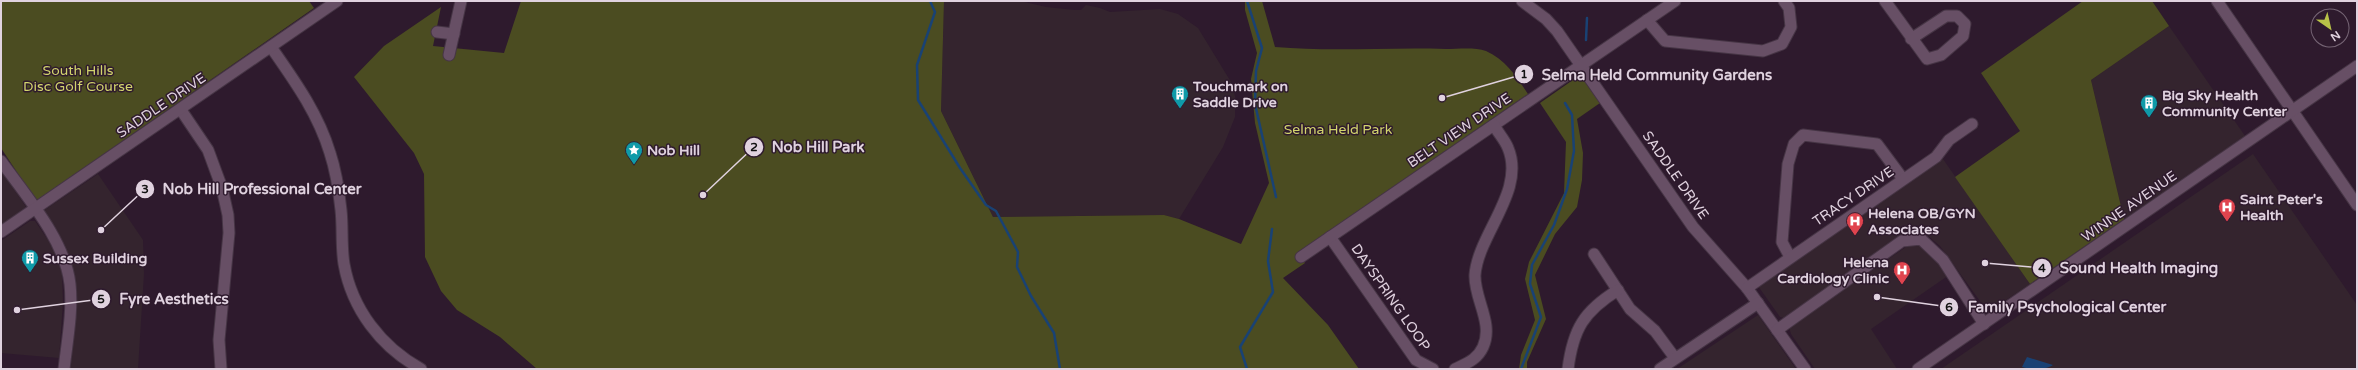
<svg xmlns="http://www.w3.org/2000/svg" width="2358" height="370" viewBox="0 0 2358 370" font-family="'Varela Round',sans-serif">
	<style>
		.commercial { fill: #34242e }
		.green { fill: #4b4c21 }
		.water { fill: #194274 }
		.lines { fill: none; stroke-linecap: round; stroke-linejoin: round }
		.stream { stroke: #194274; stroke-width: 2.5 }
		.minor-casing { stroke: #463545; stroke-width: 13 }
		.minor { stroke: #674f65; stroke-width: 11 }
		.labels { text-anchor: middle; stroke-width: 3; stroke-linejoin: round; paint-order: stroke }
		.park-label { font-size: 14px; fill: #d2d46d; stroke: #2e1a2d }
		.poi-label { font-size: 14px; font-weight: bold; fill: #e0d2df; stroke: #2e1a2d; text-anchor: start }
		.street-label { font-size: 14px; fill: #e0d2df; stroke: #2e1a2d }
		.leader { fill: none; stroke: #e0d2df; stroke-width: 1.5 }
		.callout-dot { fill: #e0d2df; stroke: #2e1a2d; stroke-width: 1.5 }
		.mark-label { font-size: 12px; text-anchor: middle; font-weight: bold; fill: #111 }
		.callout-label { font-size: 15px; text-anchor: middle; font-weight: bold; fill: #e0d2df; stroke: #2e1a2d; stroke-width: 3; stroke-linejoin: round; paint-order: stroke }
	</style>
	<rect width="100%" height="100%" fill="#2e1a2d"/>
	<!-- commercial -->
	<g class="commercial">
		<polygon points="944,1 1020,1 1046,7 1075,10 1081,10 1086,5 1100,8 1110,12 1160,9 1178,14 1198,28 1231,82 1235,96 1235,117 1223,147 1179,219 1164,215 993,217 941,111"/>
		<polygon points="2169,26 2245,136 2124,219 2091,80"/>
		<polygon points="2253,154 2357,305 2357,369 1941,369"/>
		<polygon points="1943,159 2030,284 1988,312 1940,246 1927,235 1912,234 1905,236 1790,315 1784,318 1780,317 1758,286"/>
		<polygon points="1,170 26,207 1,225"/>
		<polygon points="98,174 143,240 144,274 138,369 70,369 70,262 63,243 43,211"/>
		<polygon points="30,221 35,221 48,240 58,259 62,274 63,302 59,358 1,353 1,241"/>
		<polygon points="1914,243 1923,245 1949,275 1871,329 1897,369 1815,369 1791,334 1789,327 1906,247"/>
		<polygon points="1758,315 1796,369 1677,369"/>
	</g>
	<!-- green -->
	<g class="green">
		<polygon points="1,1 309,1 314,8 36,201 1,148"/>
		<path d="M521,1H944L941,111L993,217L1164,215L1179,219L1241,244L1269,183L1255,123L1251,79L1257,53L1245,10V1H1262L1275,47C1332,52 1389,47 1446,49C1458,49 1475,47 1486,51C1506,60 1516,76 1528,94L1298,252L1305,263L1283,278L1328,325L1359,369H537L500,337L457,310L441,291L425,257L424,174L414,153L354,77L384,46L441,7L433,46L504,53Z"/>
		<polygon points="2083,1 2152,1 2169,26 2091,80 2124,219 2030,284 1955,177 2020,131 1981,73"/>
		<polygon points="1580,75 1600,103 1577,119 1583,153 1582,180 1577,207 1555,234 1535,275 1546,319 1527,362 1527,369 1519,369 1521,355 1535,320 1525,279 1529,262 1564,193 1566,142 1540,103"/>
	</g>
	<!-- water -->
	<path class="water" d="M2027,357L2053,365C2046,370 2031,370 2022,367Z"/>
	<g class="lines">
		<!-- stream -->
		<g class="stream">
			<polyline points="930,1 935,12 917,65 918,100 960,168 986,205 996,211 1018,252 1017,267 1031,296 1054,333 1060,369"/>
			<polyline points="1247,1 1262,48 1256,71 1255,104 1276,197"/>
			<polyline points="1586,40 1587,18"/>
			<polyline points="1247,369 1240,347 1273,292 1268,261 1272,229"/>
			<polyline points="1521,369 1541,317 1530,284 1532,265 1554,225 1567,189 1574,151 1572,115 1565,103"/>
		</g>
		<!-- minor casing -->
		<g class="minor-casing">
			<g id="minor">
				<polyline points="1522,1 1546,19 1557,31 1693,227 1747,288 1805,369"/>
				<polyline points="1885,1 1927,59 1941,55 1963,36 1965,24 1957,16 1946,16 1911,39"/>
				<polyline points="2217,1 2357,205"/>
				<polyline points="1647,20 1665,41 1763,51 1782,44 1791,27 1789,8 1784,1"/>
				<polyline points="437,32 454,34"/>
				<path d="M271,47C294,80 318,113 330,153C336,171 339,191 341,210C343,228 341,246 344,264C352,309 381,347 421,369"/>
				<polyline points="449,55 461,1"/>
				<polyline points="181,110 208,150 222,188 228,215 229,233 219,340 221,369"/>
				<path d="M1,161C26,196 65,240 70,284C73,311 67,342 64,369"/>
				<polyline points="1,232 337,1"/>
				<polyline points="1330,237 1416,360 1433,369"/>
				<polyline points="1594,254 1630,309 1655,331 1675,358"/>
				<polyline points="1301,257 1675,1"/>
				<polyline points="1790,257 1782,242 1788,164 1794,144 1803,135 1877,144 1903,179"/>
				<polyline points="1747,288 1936,157 1949,140 1972,124"/>
				<polyline points="1777,330 1902,241 1921,239 1943,260 1984,324"/>
				<path d="M1455,369C1467,363 1477,360 1483,347C1494,323 1474,299 1475,275C1478,234 1526,191 1508,148C1505,140 1498,133 1494,125"/>
				<path d="M1568,369C1573,329 1584,311 1618,290"/>
				<polyline points="1660,369 1758,303"/>
				<polyline points="1918,369 2357,66"/>
			</g>
		</g>
		<!-- minor -->
		<use href="#minor" class="minor"/>
	</g>
	<!-- icons -->
	<defs>
		<g id="building-pin" transform="scale(0.9)"><path d="M0 17L-7.5 6A9.5 9.5 0 1 1 7.5 6Z" fill="#0f9aa8" stroke="#2e1a2d"/><path d="M-4-6H4V6H1V3H-1V6H-4ZM-2.5-4.3h1.7v1.8h-1.7ZM.8-4.3h1.7v1.8H.8ZM-2.5-1h1.7V.8h-1.7ZM.8-1h1.7V.8H.8Z" fill="#fff"/></g>
		<g id="sight-pin" transform="scale(0.9)"><path d="M0 17L-7.5 6A9.5 9.5 0 1 1 7.5 6Z" fill="#0f9aa8" stroke="#2e1a2d"/><path d="M0-6L1.8-2.2L6-1.7L2.9 1.2L3.7 5.4L0 3.3L-3.7 5.4L-2.9 1.2L-6-1.7L-1.8-2.2Z" fill="#fff"/></g>
		<g id="hospital-pin" transform="scale(0.9)"><path d="M0 17L-7.5 6A9.5 9.5 0 1 1 7.5 6Z" fill="#e0444e" stroke="#2e1a2d"/><path d="M-5-5h3v3.5h4V-5h3V5h-3V1.5h-4V5h-3Z" fill="#fff"/></g>
	</defs>
	<g fill-rule="evenodd">
		<use href="#building-pin" x="1180" y="94"/>
		<use href="#building-pin" x="2149" y="103"/>
		<use href="#sight-pin" x="634" y="150"/>
		<use href="#hospital-pin" x="2227" y="207"/>
		<use href="#hospital-pin" x="1855" y="221"/>
		<use href="#building-pin" x="30" y="258"/>
		<use href="#hospital-pin" x="1902" y="270"/>
	</g>
	<g class="labels">
		<!-- park labels -->
		<g class="park-label">
			<text x="78" y="75">South Hills<tspan x="78" dy="16">Disc Golf Course</tspan></text>
			<text x="1338" y="134">Selma Held Park</text>
		</g>
		<!-- poi labels -->
		<g class="poi-label">
			<text x="1193" y="91">Touchmark on<tspan x="1193" dy="16">Saddle Drive</tspan></text>
			<text x="2162" y="100">Big Sky Health<tspan x="2162" dy="16">Community Center</tspan></text>
			<text x="647" y="155">Nob Hill</text>
			<text x="2240" y="204">Saint Peter's<tspan x="2240" dy="16">Health</tspan></text>
			<text x="1868" y="218">Helena OB/GYN<tspan x="1868" dy="16">Associates</tspan></text>
			<text x="43" y="263">Sussex Building</text>
			<text x="1889" y="267" text-anchor="end">Helena<tspan x="1889" dy="16">Cardiology Clinic</tspan></text>
		</g>
		<!-- street labels -->
		<g class="street-label">
			<text transform="translate(161 105) rotate(-34)" y="5">SADDLE DRIVE</text>
			<text transform="translate(1459 130) rotate(-34)" y="5">BELT VIEW DRIVE</text>
			<text transform="translate(1676 175) rotate(55)" y="5">SADDLE DRIVE</text>
			<text transform="translate(1853 196) rotate(-34)" y="5">TRACY DRIVE</text>
			<text transform="translate(2129 206) rotate(-35)" y="5">WINNE AVENUE</text>
			<text transform="translate(1391 297) rotate(55)" y="5">DAYSPRING LOOP</text>
		</g>
	</g>
	<!-- callouts -->
	<path class="leader" d="M1442 98L1524 74M703 195L754 147M101 230L145 189M1985 263L2042 268M17 310L101 299M1877 297L1949 307"/>
	<g class="callout-dot">
		<circle cx="1442" cy="98" r="4"/>
		<circle cx="703" cy="195" r="4"/>
		<circle cx="101" cy="230" r="4"/>
		<circle cx="1985" cy="263" r="4"/>
		<circle cx="17" cy="310" r="4"/>
		<circle cx="1877" cy="297" r="4"/>
		<circle cx="1524" cy="74" r="10"/>
		<circle cx="754" cy="147" r="10"/>
		<circle cx="145" cy="189" r="10"/>
		<circle cx="2042" cy="268" r="10"/>
		<circle cx="101" cy="299" r="10"/>
		<circle cx="1949" cy="307" r="10"/>
	</g>
	<g class="mark-label">
		<text x="1524" y="78">1</text>
		<text x="754" y="151">2</text>
		<text x="145" y="193">3</text>
		<text x="2042" y="272">4</text>
		<text x="101" y="303">5</text>
		<text x="1949" y="311">6</text>
	</g>
	<g class="callout-label">
		<text x="1657" y="80">Selma Held Community Gardens</text>
		<text x="818" y="152">Nob Hill Park</text>
		<text x="262" y="194">Nob Hill Professional Center</text>
		<text x="2139" y="273">Sound Health Imaging</text>
		<text x="174" y="304">Fyre Aesthetics</text>
		<text x="2067" y="312">Family Psychological Center</text>
	</g>
	<!-- border -->
	<rect width="2358" height="370" fill="none" stroke="#e0d2df" stroke-width="4"/>
	<!-- north arrow -->
	<g transform="translate(2330 28) rotate(146)"><circle r="19" fill="#2e1a2d" stroke="#756474"/>
	<path d="M0-3L7 15L0 10L-7 15Z" fill="#b7c148"/>
	<text y="-6" font-size="11" font-weight="bold" text-anchor="middle" fill="#e0d2df">N</text>
	</g>
</svg>
